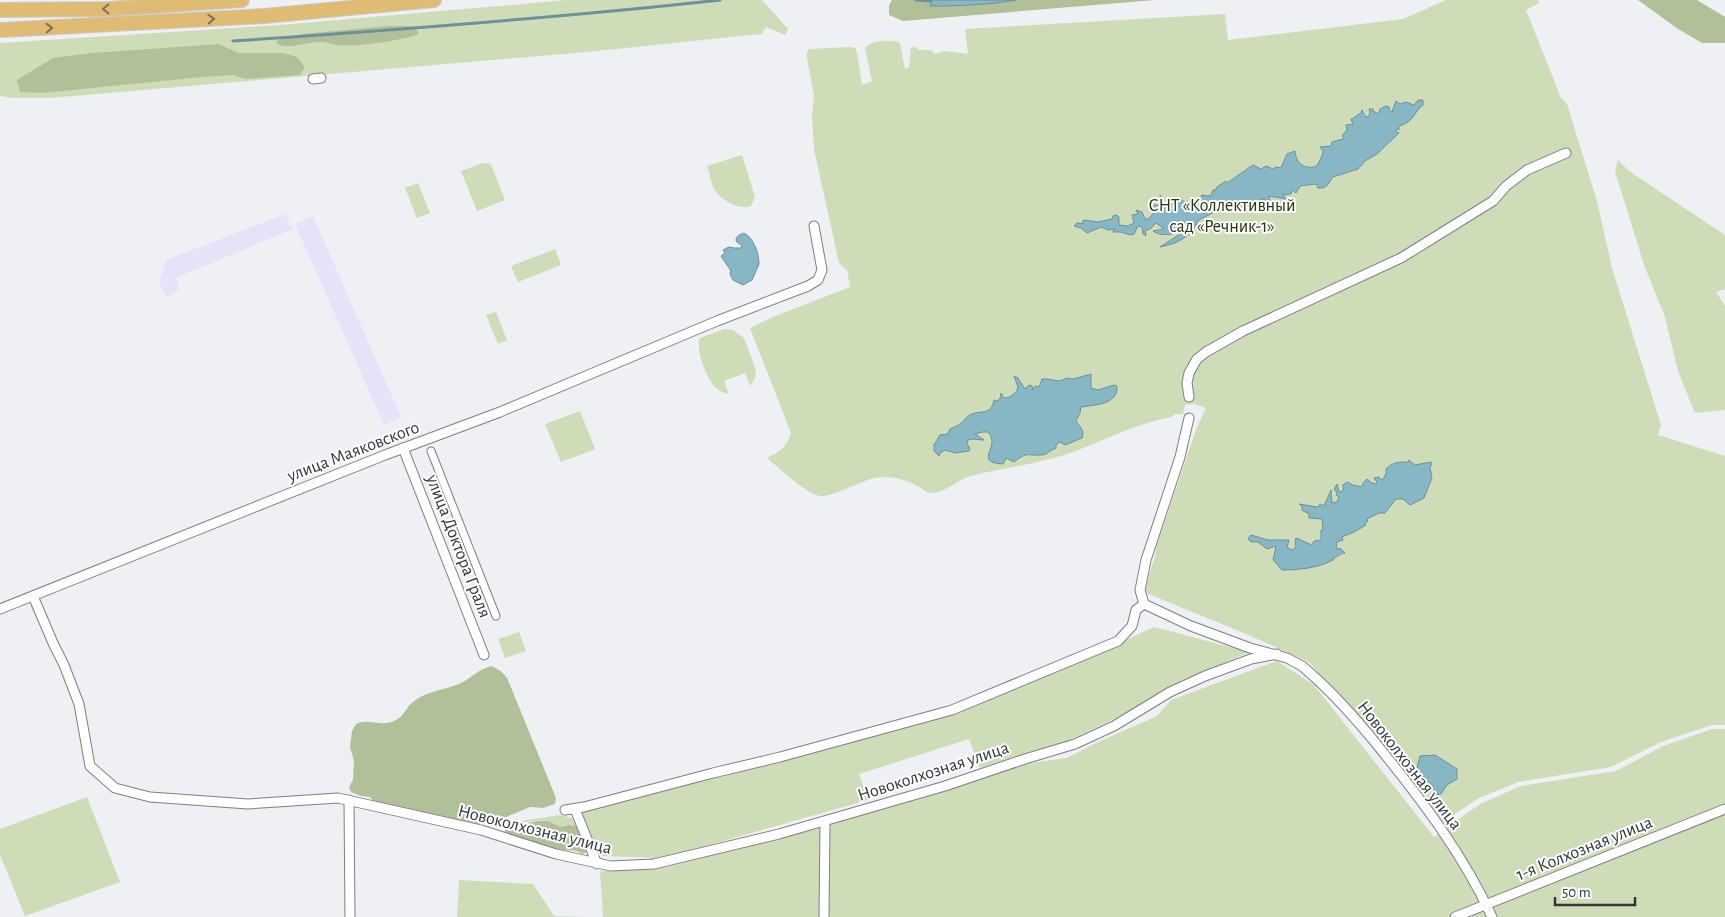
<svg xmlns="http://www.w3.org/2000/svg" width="1725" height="917" viewBox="0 0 1725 917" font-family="'Alegreya Sans',sans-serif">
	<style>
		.industrial { fill: #e8e2f8 }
		.green { fill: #cedcb8 }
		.forest { fill: #b2c09a }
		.water { fill: #87b7c5; stroke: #6e909a }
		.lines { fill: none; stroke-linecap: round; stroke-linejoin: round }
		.stream { stroke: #6e909a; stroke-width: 3 }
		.pedestrian-casing { stroke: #7d7f82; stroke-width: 9 }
		.minor-casing { stroke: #7d7f82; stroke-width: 11 }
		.primary-casing { stroke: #cacacb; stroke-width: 16 }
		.pedestrian { stroke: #fff; stroke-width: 7 }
		.minor { stroke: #fff; stroke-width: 9 }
		.primary { stroke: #dfbb73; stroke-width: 14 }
		.oneway { stroke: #817151 }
		.labels { text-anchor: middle; stroke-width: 4; stroke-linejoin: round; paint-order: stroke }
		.park-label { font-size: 18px; fill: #29360a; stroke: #fcfdff }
		.street-label { font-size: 18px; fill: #343536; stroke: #fcfdff }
	</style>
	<rect width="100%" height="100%" fill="#eef0f3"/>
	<!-- industrial -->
	<g class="industrial">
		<polygon points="285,214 293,229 176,278 180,289 167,298 159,282 166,260"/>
		<polygon points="313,216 401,417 384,425 295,224"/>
	</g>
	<!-- green -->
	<g class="green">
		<polygon points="567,0 762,0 788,29 785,35 766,27 761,34 586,52 50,98 12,98 0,96 0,43 280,25"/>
		<path d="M1446,0H1538L1539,3L1526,10L1561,98L1567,104L1597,201L1612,268L1661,425L1658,435L1725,456V725H1712L1661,742L1611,767L1518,782L1479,798L1443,822L1417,787L1309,662L1246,634L1144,592L1155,556L1157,545L1197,427L1206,408L1194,404L1185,405L1183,414H1175L1172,417C1132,424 1101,443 1064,455C1034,464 1001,469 970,476C958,480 946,492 932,493C927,494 923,489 919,487C905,479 890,475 874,478C862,481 829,498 820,496C806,494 779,468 767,458C779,452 788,446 791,433L750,328L773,317L850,287L847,270L839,263L814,149L812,117L814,96L807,58V52L809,49L849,47L855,48L857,53L862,85L872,81L865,48C870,40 892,39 900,43L905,69L909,67L911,48C915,46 917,47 919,50H931L935,54L945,51L968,54L965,29L1225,14L1228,40L1403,19Z"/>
		<path d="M742,155L755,197L751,206C739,211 720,199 714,189C711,183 710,173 707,166Z"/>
		<polygon points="1618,160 1629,171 1725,235 1725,289 1716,292 1725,306 1725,410 1695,413 1678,371 1665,317 1644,265 1615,171"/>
		<polygon points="483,163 490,164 492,167 505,200 477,211 461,171"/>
		<polygon points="418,183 430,213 417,218 405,188"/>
		<polygon points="555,249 561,265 518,282 511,266"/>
		<polygon points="496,312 507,340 498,344 486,315"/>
		<path d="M724,329L733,330L744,338L756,370L755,378L750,386L745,373L724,381L729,394C724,393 719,391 715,387C707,379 695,349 700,338Z"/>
		<polygon points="580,411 595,449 561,462 545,424"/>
		<polygon points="1154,627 1249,652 1165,689 1146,704 1056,746 1029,752 980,768 969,739 859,774 868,800 663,858 600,856 581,813 939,716 1036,681"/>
		<polygon points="519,632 526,651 505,658 498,639"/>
		<polygon points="1277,661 1314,685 1434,837 1480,804 1521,786 1616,771 1663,746 1712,729 1725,729 1725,917 603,917 600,871 645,870 816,829 1031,763 1067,758 1096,743 1157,716 1171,700"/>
		<polygon points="87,797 120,882 25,916 0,855 0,829"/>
		<path d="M560,815L572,818L578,829C571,822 567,828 559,827C555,826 552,822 548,821C537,819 517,823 507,828L508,825L515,822Z"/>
		<polygon points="459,880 533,884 554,916 589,917 457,917"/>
	</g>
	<!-- forest -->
	<g class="forest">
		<path d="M892,0H932L930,6C959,6 987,5 1016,0H1155L903,21L889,15V5Z"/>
		<polygon points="1638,0 1697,0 1725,17 1725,43 1702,43 1678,29"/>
		<path d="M388,26H414L419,33L417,35C397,41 357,47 337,45C332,44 326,42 321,42C308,41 288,51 276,43L278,40L303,34Z"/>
		<polygon points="219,44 239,53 283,53 297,57 305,67 300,75 246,79 232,75 202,77 42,93 20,92 17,80 53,58 92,53"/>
		<path d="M491,666C499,669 504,673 508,680L556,798L555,804L543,808L530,807L504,818L476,825L376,805L370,797L361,796L351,792L349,787L353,780L354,761L350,747L352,731L356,724C368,718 382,727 394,721C404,717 406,707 413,702C430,689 444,691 461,683C471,678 479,669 491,666Z"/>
		<path d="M537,821H548L561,827L569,825L576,826L587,849V852L582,854C576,849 570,851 563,850C548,847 516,842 505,832V830L510,826Z"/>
	</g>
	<!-- water -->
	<g class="water">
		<path d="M932,0H1016C987,5 959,6 930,6Z"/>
		<path d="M1418,100H1423V105C1413,113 1415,121 1399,126V130L1397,129L1395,131L1399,133L1377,154L1365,161L1358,169L1333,177C1328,182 1329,189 1318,188L1316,184L1300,186L1296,193L1292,190L1291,194L1283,195L1286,199L1269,196L1270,201L1262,199L1243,207L1240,211L1238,207L1224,206V207L1199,220L1191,233L1184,238L1175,243L1160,247L1180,234L1170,230L1172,234C1166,235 1158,235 1153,231L1164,229L1156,223L1150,229L1145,231L1146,236L1143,234L1142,227L1138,226L1134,234L1131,235L1120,232H1113L1114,229L1108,230L1101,227L1087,233L1081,228L1074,226L1077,223L1083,224L1082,222L1084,220L1098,222L1112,219L1113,216L1116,215L1119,217V225L1128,226L1134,223L1132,215L1138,214L1136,210L1142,212L1145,219C1149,220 1152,215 1154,212L1151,205H1162L1160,195L1165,204L1166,202L1167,204H1174L1181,200C1187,204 1198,200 1202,195L1208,196L1211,195L1213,190H1215L1217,187L1226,181L1227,183L1253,165L1261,169L1266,166L1273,169L1276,167L1281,168L1287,154L1295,151C1296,164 1305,170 1317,166L1322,156L1323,151L1320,147L1331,146L1332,142L1343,139L1344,138L1342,136L1347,130L1346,125L1353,124L1351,119L1356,117V116L1361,113L1362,110L1365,116L1367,117L1370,114L1369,109H1373V111L1379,114L1380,109L1386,106L1389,107L1390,111L1392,112L1396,101L1400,104L1406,102L1414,105Z"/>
		<path d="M744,233C754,238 759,254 759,264L752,280L743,285L733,280L730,274L731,271L721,256L725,253L723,250L729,247L734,248H741L742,246L736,241C736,235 740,235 744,233Z"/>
		<path d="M1091,374V388L1098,390L1114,385L1117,386C1119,405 1093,405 1081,407L1080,413L1076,421C1080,427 1085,431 1082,438L1065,445L1060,442L1056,445V448C1050,450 1047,455 1041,455C1027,456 1028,451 1014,462L1006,458L1003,464C972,462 1002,447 988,432H982L975,434L984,440L972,439L968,440L967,443L970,449L969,451L955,453L945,450L940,453L939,456L934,451V445L940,435L948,434L950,429C954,427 958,426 961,423C964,421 966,417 970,415C980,409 991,417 994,400L997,401L1000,399L1001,393L1004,398C1010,398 1017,393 1018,387L1014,376L1018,378L1025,389L1029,385L1032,386L1033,390L1035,386L1039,387L1042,379H1048L1059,381L1068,378L1073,379Z"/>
		<path d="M1409,460L1415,465L1431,462L1432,464L1430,467L1432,478L1424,498L1410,505L1403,499H1396L1385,513H1379L1367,519L1368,521L1364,524L1366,525L1354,532L1342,537L1343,540L1337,542L1336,548L1341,549L1345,553C1338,554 1336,558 1331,561C1317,568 1298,570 1282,570L1273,560L1276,546L1267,549L1258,542H1251L1248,539L1251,535L1268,540H1289L1287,547L1292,550L1296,547L1295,542L1296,538L1312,545L1314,541L1321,540V530L1323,529L1322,519L1309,518V514L1302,510V506L1299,504L1317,507L1319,506L1320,504L1324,506L1331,490L1332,503L1337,502L1339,497L1336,495L1337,493L1334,489L1337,484L1339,491L1342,492L1343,490V485L1347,482C1352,485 1357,487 1363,486V483L1367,479L1372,483L1376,484L1377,482L1374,478L1379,477L1381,480L1383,479L1386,474V469C1393,462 1398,462 1408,462Z"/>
		<polygon points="1435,755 1457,769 1457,779 1447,785 1441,794 1434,795 1433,786 1424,778 1417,767 1420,756"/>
	</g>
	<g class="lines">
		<!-- stream -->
		<g class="stream">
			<polyline points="916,0 931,1"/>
			<path d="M233,41C395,30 558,18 720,0"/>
		</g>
		<!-- pedestrian casing -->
		<g class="pedestrian-casing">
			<polyline id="pedestrian" points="431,451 496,616"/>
		</g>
		<!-- minor casing -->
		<g class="minor-casing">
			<g id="minor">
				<polyline points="313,79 321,78"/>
				<polyline points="1189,397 1187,383 1189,373 1197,359 1206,352 1243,331 1401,258 1493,201 1506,186 1527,170 1566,153"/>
				<path d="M1189,418L1180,457L1146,560L1140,590L1144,604L1191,626L1250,648L1287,658L1302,666L1310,673C1335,695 1357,720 1378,746C1421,799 1463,854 1492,917"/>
				<polyline points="403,448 484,655"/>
				<polyline points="33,596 53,643 64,665 79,704 90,766 115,788 150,797 248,804 338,798 481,830 556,854 611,866 654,864 779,834 945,786 1025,759 1075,744 1114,726 1170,692 1205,676 1251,659 1277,654"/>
				<polyline points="0,609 385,455 500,412 717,321 808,286 818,280 822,270 814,226"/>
				<polyline points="349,800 350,917"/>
				<polyline points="575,809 597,864"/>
				<polyline points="565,810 584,807 713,773 780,757 952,710 1118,641 1132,626 1136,610 1144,604"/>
				<polyline points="824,917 825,822"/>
				<polyline points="1455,917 1725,809"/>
			</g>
		</g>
		<!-- primary casing -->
		<g class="primary-casing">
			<g id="primary">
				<polyline points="0,10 108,9 242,0"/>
				<polyline points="0,30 264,16 434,0"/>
			</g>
		</g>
		<!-- pedestrian -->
		<use href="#pedestrian" class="pedestrian"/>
		<!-- minor -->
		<use href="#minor" class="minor"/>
		<!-- primary -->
		<use href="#primary" class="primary"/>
	</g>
	<!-- one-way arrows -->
	<defs><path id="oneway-chevron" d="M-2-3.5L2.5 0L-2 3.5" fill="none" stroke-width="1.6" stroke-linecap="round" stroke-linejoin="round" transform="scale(1.25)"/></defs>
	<g class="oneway">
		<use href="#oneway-chevron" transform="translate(106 9) rotate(179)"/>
		<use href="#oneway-chevron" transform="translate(211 19) rotate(-3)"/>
		<use href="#oneway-chevron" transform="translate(49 28) rotate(-2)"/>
	</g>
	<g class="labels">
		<!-- park labels -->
		<g class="park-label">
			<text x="1222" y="211">СНТ «Коллективный<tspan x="1222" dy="21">сад «Речник-1»</tspan></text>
		</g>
		<!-- street labels -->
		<g class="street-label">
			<text transform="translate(353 451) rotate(-21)" y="6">улица Маяковского</text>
			<text transform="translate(459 546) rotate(69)" y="6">улица Доктора Граля</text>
			<text transform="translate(1410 765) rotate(52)" y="6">Новоколхозная улица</text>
			<text transform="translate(933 771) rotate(-18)" y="6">Новоколхозная улица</text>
			<text transform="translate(535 829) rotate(14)" y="6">Новоколхозная улица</text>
			<text transform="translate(1584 848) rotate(-22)" y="6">1-я Колхозная улица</text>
		</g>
	</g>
	<!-- scale -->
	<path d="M1555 897v8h80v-8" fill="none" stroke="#343536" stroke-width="2.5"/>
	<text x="1562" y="897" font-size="15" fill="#343536" stroke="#fcfdff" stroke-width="4" paint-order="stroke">50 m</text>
</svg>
